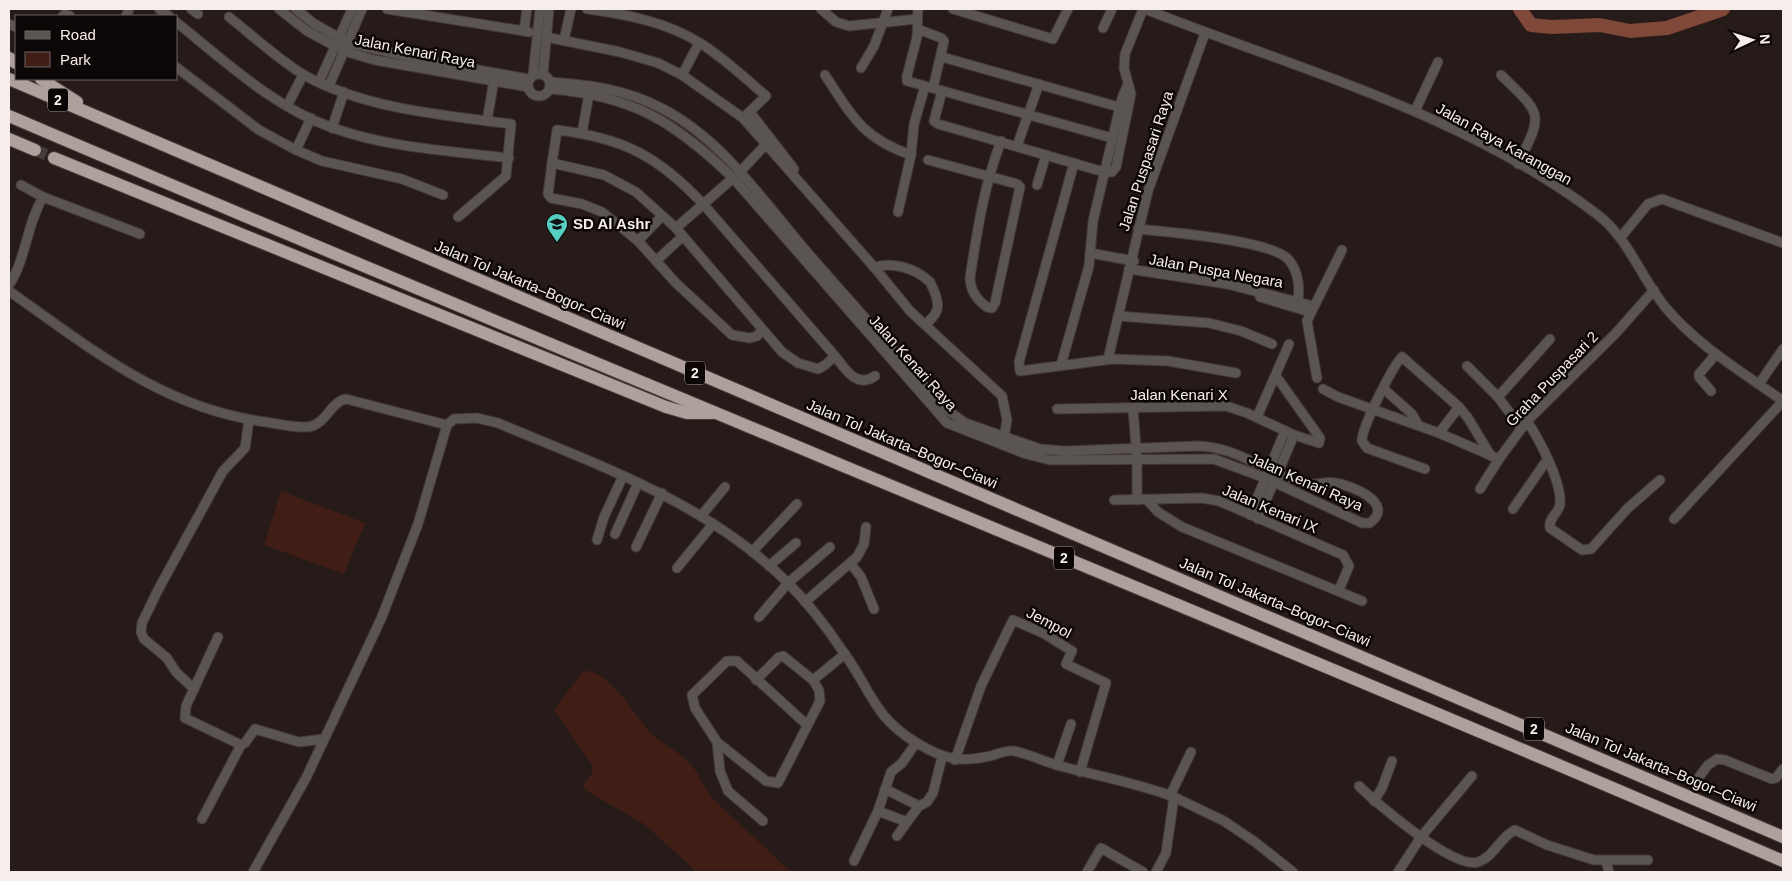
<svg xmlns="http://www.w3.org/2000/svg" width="1792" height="881" viewBox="0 0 1792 881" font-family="Helvetica,sans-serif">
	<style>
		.green { fill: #401e15 }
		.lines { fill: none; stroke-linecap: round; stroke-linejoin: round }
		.river { stroke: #7f4839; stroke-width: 14 }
		.highway-tunnel { stroke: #453b38; stroke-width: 12; stroke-dasharray: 12 6; stroke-linecap: butt }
		.minor-casing { stroke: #433936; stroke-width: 11 }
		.highway-casing { stroke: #433936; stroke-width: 14 }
		.minor { stroke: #5a5453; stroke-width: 9 }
		.highway { stroke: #aea09c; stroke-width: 12 }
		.labels { text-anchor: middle; stroke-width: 5; stroke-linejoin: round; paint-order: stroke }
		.shield { fill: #0c0706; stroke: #b0a9a7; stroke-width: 1 }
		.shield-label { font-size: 14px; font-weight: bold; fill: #f6eeec }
		.street-label { font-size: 15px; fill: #f6eeec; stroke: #0c0706 }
		.poi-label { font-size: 15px; font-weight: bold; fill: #f6eeec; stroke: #0c0706; text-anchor: start }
	</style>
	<rect width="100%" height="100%" fill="#261b18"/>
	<!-- green -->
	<g class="green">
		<polygon points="281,491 365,523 344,574 264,545"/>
		<path d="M583,671C612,669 636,720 653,735C664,746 680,752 690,763C699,774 704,788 713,799L791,872H697L644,824L585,790L583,785L592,773L593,766L554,710Z"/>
	</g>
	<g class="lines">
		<!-- river -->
		<polyline class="river" points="1520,9 1531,25 1552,27 1600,25 1630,31 1667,28 1723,9"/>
		<!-- highway-tunnel -->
		<polyline class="highway-tunnel" points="35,150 54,158"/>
		<!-- minor casing -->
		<g class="minor-casing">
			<g id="minor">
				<polyline points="159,9 169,16"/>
				<polyline points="191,9 198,14"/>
				<polyline points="279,9 307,31 344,51 375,60 528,87"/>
				<polyline points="296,9 313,23 348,43 432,62 529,79"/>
				<polyline points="387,9 524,31"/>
				<polyline points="527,9 524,31 529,32"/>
				<path d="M587,9C625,14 667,22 700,43C724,58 745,78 766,96L743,118"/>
				<polyline points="821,9 836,22 849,26 917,19"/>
				<polyline points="918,9 917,37 907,76 907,81 1112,138"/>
				<polyline points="953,9 1053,39 1068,9"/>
				<path d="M1145,9C1299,70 1464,113 1598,215C1629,239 1641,278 1666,308C1698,346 1742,372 1783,401"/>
				<polyline points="63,16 65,14 70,16"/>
				<polyline points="126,16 129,9"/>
				<path d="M229,17C252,35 280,61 304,75C365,109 443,115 511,124L506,176L458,217"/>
				<path d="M176,22C225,61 273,107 333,128C389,148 451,151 509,158"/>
				<polyline points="9,24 16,27"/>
				<polyline points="1103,28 1112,9"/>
				<polyline points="918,29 941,38 944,41 933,88"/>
				<polyline points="546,37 620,52 658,63 682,75 743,118 874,267 910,311 1002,396 1007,420 1004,437"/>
				<polyline points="564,40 571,9"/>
				<polyline points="942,57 1119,107"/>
				<polyline points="176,67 259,130 296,150 322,161 402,179 443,195"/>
				<polyline points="861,68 874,46 888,9"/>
				<circle cx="539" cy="85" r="11"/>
				<polyline points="543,74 549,9"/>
				<polyline points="533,75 540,9"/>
				<polyline points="682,75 699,43"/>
				<path d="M825,75C852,116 862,138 911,155"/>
				<path d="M1501,75C1542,115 1544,112 1518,164"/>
				<polyline points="319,82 352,9"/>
				<polyline points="329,86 362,9"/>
				<path d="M549,89C632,95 675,122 733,178L947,423L1026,454L1050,460L1214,459L1265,478L1362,523H1370C1396,503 1351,485 1335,483C1325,481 1316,486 1305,484C1267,474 1237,446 1197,446L1065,451L1040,449L965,423L942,406C898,354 852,304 807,252C764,202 723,140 663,109C626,89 590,85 550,82"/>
				<polyline points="942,91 934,121 938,124 1104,172 1112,172 1116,167 1131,94 1124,68 1125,54 1143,9"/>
				<polyline points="287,106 303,75"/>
				<polyline points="1415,111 1438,62"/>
				<polyline points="750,112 794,169"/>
				<polyline points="487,121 494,80"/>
				<polyline points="332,128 344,92"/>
				<polyline points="582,133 589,94"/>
				<polyline points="1017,146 1039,84"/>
				<polyline points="296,150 311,118"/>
				<path d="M928,160L1017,184L1020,187L995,303L992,308L987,307C977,300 970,290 970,277C978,227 983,190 1001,141"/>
				<polyline points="552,163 548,194 551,198 582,204 602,212 638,241 676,283 732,335 750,338 757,336 762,330"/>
				<polyline points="1074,163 1019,362 1020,371 1113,359 1168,361 1236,373"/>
				<polyline points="740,172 768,142"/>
				<polyline points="21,185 43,197 140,234"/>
				<polyline points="1037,185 1046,155"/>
				<polyline points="898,212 911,155 914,124 925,86"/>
				<polyline points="676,228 733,178"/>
				<path d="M1138,229C1167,232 1270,240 1288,259C1300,272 1300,292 1297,307"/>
				<polyline points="1621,237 1648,204 1662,199 1783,243"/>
				<polyline points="638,241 662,216"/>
				<polyline points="1090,253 1134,261"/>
				<polyline points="656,261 683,236"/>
				<path d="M874,267C894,262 915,268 930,282C939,300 943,312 925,324"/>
				<polyline points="1129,269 1227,284 1313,306"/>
				<path d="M9,285C26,260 26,226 43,197"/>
				<path d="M9,291C90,348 164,409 266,422C279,424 295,428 308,427C326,425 330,402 346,399L447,425"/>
				<polyline points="1260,297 1310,312"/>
				<polyline points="1118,316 1209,323 1241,331 1272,344"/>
				<path d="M835,356L825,365L818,369L798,363L782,352L676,228L636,192L604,175L552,163L557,130C624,138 658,156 704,205L835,356C845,369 857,389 875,376"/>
				<polyline points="1108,359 1148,191 1205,33"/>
				<polyline points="1061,365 1089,266 1093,221 1122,98 1128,84"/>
				<polyline points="1467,366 1498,397 1521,428"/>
				<polyline points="1317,378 1307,321 1342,250"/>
				<polyline points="1759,384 1783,349"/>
				<polyline points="1323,389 1338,397 1439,433 1499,459 1527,421 1616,333 1654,290"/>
				<polyline points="1384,389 1412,414 1418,425"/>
				<polyline points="1711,391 1699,377 1699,374 1716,354"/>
				<polyline points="1498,397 1550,339"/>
				<polyline points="1057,409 1226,406 1247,413 1294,435 1319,443 1320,438 1276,376"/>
				<polyline points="1133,409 1137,459 1137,500"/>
				<polyline points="1257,417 1289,344"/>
				<path d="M1527,421C1539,439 1562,482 1560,504C1559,513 1548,518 1550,528L1582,550L1591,549L1627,509L1660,480"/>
				<polyline points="1439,433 1459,407"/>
				<path d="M1425,469L1367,448L1362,441C1361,429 1393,365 1402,357L1459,407L1468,418L1491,456"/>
				<polyline points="1480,489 1499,459"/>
				<polyline points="1114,500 1202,498 1219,501 1343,555 1349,566 1339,590"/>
				<polyline points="1147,500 1158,512 1182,527 1362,601"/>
				<polyline points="1513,509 1547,460"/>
				<polyline points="1250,515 1285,431"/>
				<polyline points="701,516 725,487"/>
				<polyline points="1258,519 1294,435"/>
				<polyline points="1674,519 1783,401"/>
				<polyline points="615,534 638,483"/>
				<polyline points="597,540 604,517 623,476"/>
				<polyline points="636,547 662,493"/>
				<polyline points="752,552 797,504"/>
				<polyline points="851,564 861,577 874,609"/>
				<polyline points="769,566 796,543"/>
				<polyline points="677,568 713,524"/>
				<polyline points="805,602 857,557 864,544 866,527"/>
				<polyline points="759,617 788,583 830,547"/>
				<polyline points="218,637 186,706 185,718 241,745 245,743 255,729 299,742 324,739"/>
				<polyline points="756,680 779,657 783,656 813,680"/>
				<polyline points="194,689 176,672 167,658 144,639 141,632 142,623 158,590 223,471 245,448 249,420"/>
				<polyline points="717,742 766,781 778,783 820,701 819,690 813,680 845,654"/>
				<polyline points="955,760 981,686 1013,620 1043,633 1072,651 1066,664 1106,683 1080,772"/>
				<polyline points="1057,765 1071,724"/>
				<polyline points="1696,781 1708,765 1717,759 1725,760 1772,779 1776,778 1783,769"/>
				<path d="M1359,786C1376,803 1454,870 1478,862C1494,857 1500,837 1515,830L1547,845L1594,860H1648"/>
				<polyline points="885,789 919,806"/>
				<polyline points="1170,796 1191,752"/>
				<polyline points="1174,797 1224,821 1255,842 1293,872"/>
				<polyline points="1374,801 1382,788 1392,761"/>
				<polyline points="878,811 891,772 902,763 916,743"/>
				<polyline points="202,819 241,745"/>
				<polyline points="763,821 728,791 720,771 717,742 695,708 692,695 727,661 737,661 807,725"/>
				<polyline points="897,836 907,822"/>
				<polyline points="854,861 878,811 907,822 919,806 927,802 933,793 942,757"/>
				<polyline points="1606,861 1609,872"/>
				<path d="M253,872L306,778L381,619L418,524L447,425L454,419L477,418L498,423C600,466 708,503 788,583C809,604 828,629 844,653C871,690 874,718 917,743C943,759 960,763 990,756C997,754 1006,750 1014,751C1029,754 1045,762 1060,766C1098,776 1138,783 1174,797L1166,853L1156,872"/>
				<polyline points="1087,872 1101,848 1143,872"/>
				<polyline points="1398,872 1421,837 1472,776"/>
			</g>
		</g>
		<!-- highway casing -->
		<g class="highway-casing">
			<g id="highway">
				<polyline points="9,58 16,63"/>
				<polyline points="9,79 1783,837"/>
				<polyline points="41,79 77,102"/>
				<path d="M9,116C598,368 1194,607 1783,861"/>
				<polyline points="9,139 35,150"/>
				<polyline points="54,158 666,407 687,413 713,413"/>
			</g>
		</g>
		<!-- minor -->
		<use href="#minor" class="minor"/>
		<!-- highway -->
		<use href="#highway" class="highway"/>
	</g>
	<!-- icons -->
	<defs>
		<g id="school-pin" transform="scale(1.125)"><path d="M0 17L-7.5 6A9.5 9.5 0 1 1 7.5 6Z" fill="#57cec2" stroke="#0c0706"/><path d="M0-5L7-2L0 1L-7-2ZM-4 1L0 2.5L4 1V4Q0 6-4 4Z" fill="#111"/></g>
	</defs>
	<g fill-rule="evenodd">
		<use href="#school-pin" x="557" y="224"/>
	</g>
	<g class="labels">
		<!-- shield labels -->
		<g class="shield">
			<rect x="48" y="88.5" width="20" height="23" rx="4"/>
			<rect x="685" y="361.5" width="20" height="23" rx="4"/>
			<rect x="1054" y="546.5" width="20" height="23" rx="4"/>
			<rect x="1524" y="717.5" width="20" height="23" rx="4"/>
		</g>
		<g class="shield-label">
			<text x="58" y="105">2</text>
			<text x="695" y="378">2</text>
			<text x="1064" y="563">2</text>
			<text x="1534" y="734">2</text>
		</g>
		<!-- street labels -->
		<g class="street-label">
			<text transform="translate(415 51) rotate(11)" y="5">Jalan Kenari Raya</text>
			<text transform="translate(1504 144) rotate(29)" y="5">Jalan Raya Karanggan</text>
			<text transform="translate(1146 161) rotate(-72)" y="5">Jalan Puspasari Raya</text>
			<text transform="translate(1216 271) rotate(10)" y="5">Jalan Puspa Negara</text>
			<text transform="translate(530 285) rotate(23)" y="5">Jalan Tol Jakarta–Bogor–Ciawi</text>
			<text transform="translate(913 363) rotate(48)" y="5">Jalan Kenari Raya</text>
			<text transform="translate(1552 379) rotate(-46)" y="5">Graha Puspasari 2</text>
			<text x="1179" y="400">Jalan Kenari X</text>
			<text transform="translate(902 444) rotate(23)" y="5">Jalan Tol Jakarta–Bogor–Ciawi</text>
			<text transform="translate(1306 482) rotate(24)" y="5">Jalan Kenari Raya</text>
			<text transform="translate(1270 509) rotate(23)" y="5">Jalan Kenari IX</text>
			<text transform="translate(1275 602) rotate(23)" y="5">Jalan Tol Jakarta–Bogor–Ciawi</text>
			<text transform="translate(1049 623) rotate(28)" y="5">Jempol</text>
			<text transform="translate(1661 767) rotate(23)" y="5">Jalan Tol Jakarta–Bogor–Ciawi</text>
		</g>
		<!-- poi labels -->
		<g class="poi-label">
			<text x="573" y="229">SD Al Ashr</text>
		</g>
	</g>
	<!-- border -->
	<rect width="1792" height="881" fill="none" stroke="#f6eeec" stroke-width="20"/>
	<!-- legend -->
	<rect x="15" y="15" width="162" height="65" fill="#0c0706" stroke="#6a6362"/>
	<rect x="25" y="31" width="25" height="8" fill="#5a5453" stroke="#6a6362"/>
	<text x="60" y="40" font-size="15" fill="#f6eeec">Road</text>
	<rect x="25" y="52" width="25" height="15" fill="#401e15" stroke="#6a6362"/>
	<text x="60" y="65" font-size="15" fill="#f6eeec">Park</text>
	<!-- north arrow -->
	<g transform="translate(1752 40) rotate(86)" stroke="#0c0706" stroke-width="4" paint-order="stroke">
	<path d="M0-4L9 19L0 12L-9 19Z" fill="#f6eeec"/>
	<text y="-8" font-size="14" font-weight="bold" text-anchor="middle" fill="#f6eeec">N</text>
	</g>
</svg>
